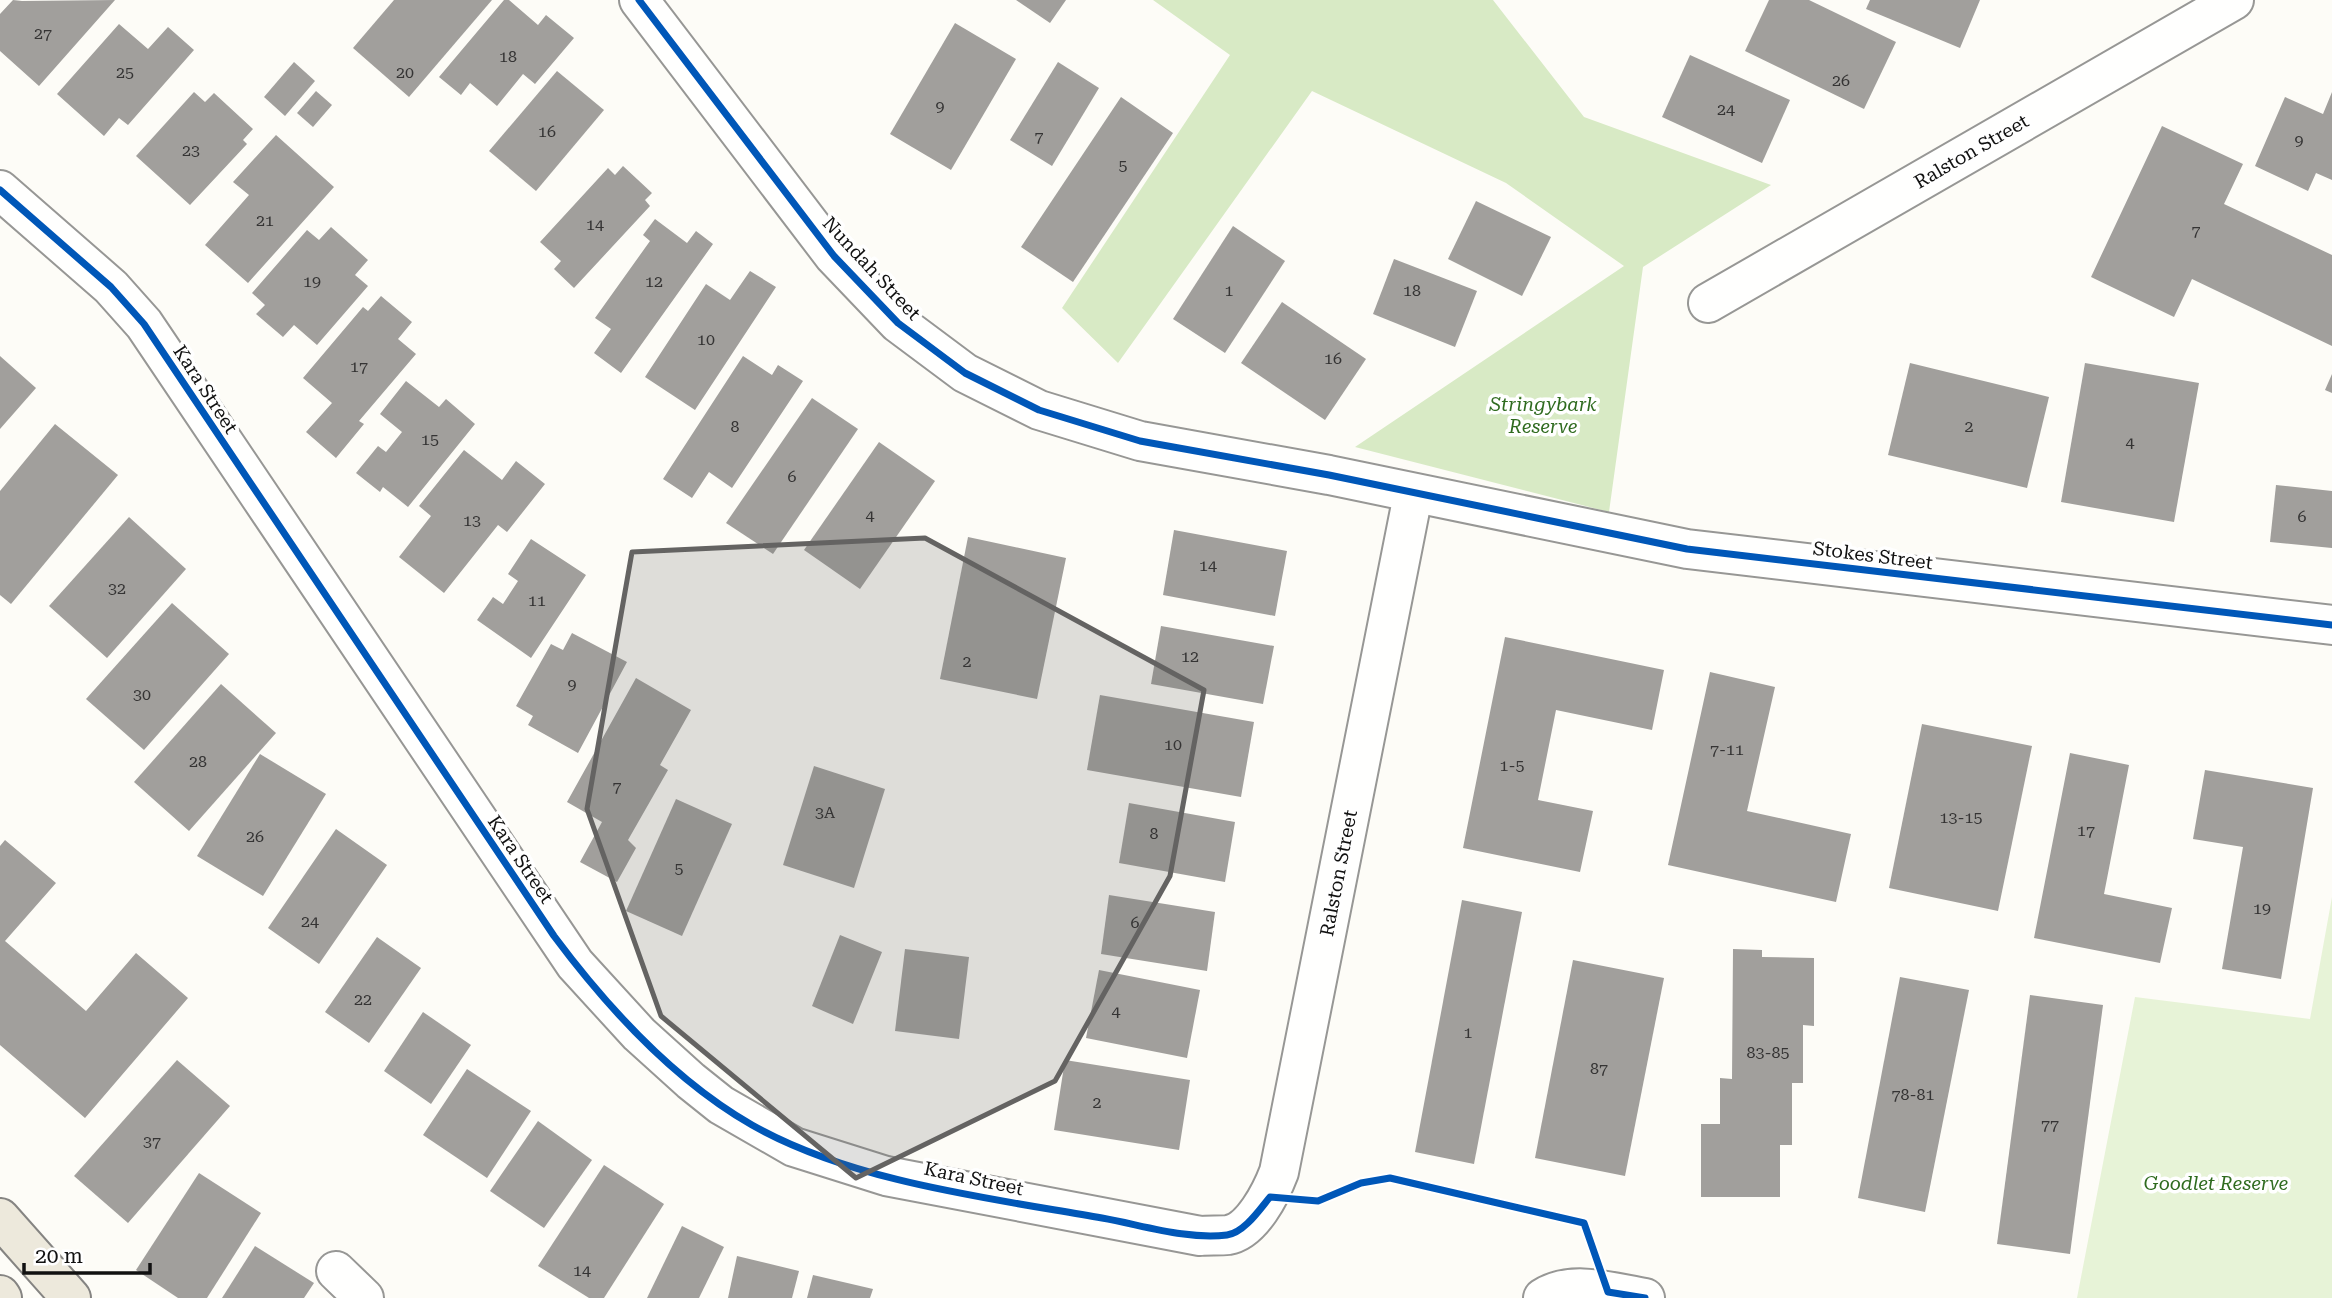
<svg xmlns="http://www.w3.org/2000/svg" width="2332" height="1298" viewBox="0 0 2332 1298" font-family="'Roboto Serif',serif">
	<style>
		.green { fill: #e7f3d7 }
		.forest { fill: #d8eac5 }
		.building { fill: #a19f9c }
		.lines { fill: none; stroke-linecap: round; stroke-linejoin: round }
		.minor-casing { stroke: #979795; stroke-width: 42 }
		.major-casing { stroke: #858482; stroke-width: 42 }
		.minor { stroke: #fffffe; stroke-width: 38 }
		.major { stroke: #ede9dc; stroke-width: 38 }
		.cycleway-casing { stroke: #fff; stroke-width: 11 }
		.cycleway { stroke: #0057b8; stroke-width: 7 }
		.marked { fill: #646362; fill-opacity: 0.2; stroke: #646362; stroke-width: 5; stroke-linejoin: round }
		.labels { text-anchor: middle; stroke-width: 7; stroke-linejoin: round; paint-order: stroke }
		.number-label { font-size: 16px; fill: #353434 }
		.street-label { font-size: 19px; fill: #111; stroke: #fff }
		.park-label { font-size: 19px; font-style: italic; fill: #2f6b1f; stroke: #fff }
	</style>
	<rect width="100%" height="100%" fill="#fdfcf7"/>
	<!-- green -->
	<polygon class="green" points="2332,897 2332,1298 2077,1298 2135,997 2310,1019"/>
	<!-- forest -->
	<polygon class="forest" points="1153,0 1493,0 1584,117 1771,185 1643,267 1609,512 1355,447 1624,266 1506,183 1312,91 1118,363 1062,308 1230,55"/>
	<!-- building -->
	<g class="building">
		<polygon points="13,0 22,1 115,0 39,86 0,51 0,14"/>
		<polygon points="394,0 492,0 409,97 353,48"/>
		<polygon points="504,0 509,0 538,25 546,15 574,38 535,84 523,74 497,106 470,83 461,95 439,77"/>
		<polygon points="1016,0 1066,0 1050,23"/>
		<polygon points="1769,0 1809,0 1896,42 1864,109 1745,51"/>
		<polygon points="1870,0 1980,0 1960,48 1866,9"/>
		<polygon points="955,23 1016,59 951,170 890,134"/>
		<polygon points="119,24 148,49 168,27 194,50 128,125 119,118 104,136 57,94"/>
		<polygon points="1690,55 1790,100 1762,163 1662,117"/>
		<polygon points="294,62 315,81 285,116 264,97"/>
		<polygon points="1058,62 1099,88 1052,166 1010,140"/>
		<polygon points="557,71 604,110 536,191 489,151"/>
		<polygon points="316,91 332,105 313,127 297,113"/>
		<polygon points="194,92 205,102 214,93 253,129 243,140 247,144 190,205 136,156"/>
		<polygon points="2332,92 2332,180 2316,173 2308,191 2255,166 2285,97 2323,114"/>
		<polygon points="1121,97 1173,133 1073,282 1021,247"/>
		<polygon points="2162,126 2243,164 2224,204 2332,255 2332,346 2192,279 2174,317 2091,277"/>
		<polygon points="276,135 334,187 248,283 205,245 249,195 233,182"/>
		<polygon points="623,166 652,193 645,200 650,206 574,288 554,269 561,261 540,242 608,168 615,175"/>
		<polygon points="1476,201 1551,237 1522,296 1448,259"/>
		<polygon points="655,219 687,243 696,231 713,244 621,373 594,353 611,329 595,318 650,241 643,235"/>
		<polygon points="1233,226 1285,261 1225,353 1173,319"/>
		<polygon points="331,227 368,260 355,275 368,286 317,345 294,325 283,337 256,314 265,305 252,293 307,230 319,240"/>
		<polygon points="1394,259 1477,291 1455,347 1373,314"/>
		<polygon points="750,271 776,287 695,410 645,377 706,284 730,300"/>
		<polygon points="381,296 412,322 398,339 416,354 359,421 364,424 336,458 306,432 332,403 303,378 363,307 368,311"/>
		<polygon points="1282,302 1366,359 1325,420 1241,363"/>
		<polygon points="0,356 36,388 0,429"/>
		<polygon points="743,356 772,375 778,365 803,381 732,488 709,472 692,498 663,479"/>
		<polygon points="1910,363 2049,397 2027,488 1888,455"/>
		<polygon points="2085,363 2199,383 2174,522 2061,502"/>
		<polygon points="2332,374 2332,393 2325,390"/>
		<polygon points="406,381 439,407 446,399 475,424 408,507 383,487 380,492 356,473 378,446 386,452 402,432 380,414"/>
		<polygon points="812,398 858,429 773,554 726,523"/>
		<polygon points="55,424 118,475 11,604 0,595 0,491"/>
		<polygon points="879,442 935,481 860,589 804,550"/>
		<polygon points="464,450 502,480 516,461 545,484 507,532 498,525 444,593 399,557 431,516 419,506"/>
		<polygon points="2276,485 2332,491 2332,548 2270,542"/>
		<polygon points="129,517 186,569 107,658 49,606"/>
		<polygon points="1174,530 1287,551 1275,616 1163,595"/>
		<polygon points="968,537 1066,558 1037,699 940,679"/>
		<polygon points="531,539 586,575 531,658 477,620 493,597 503,604 518,581 508,574"/>
		<polygon points="172,603 229,654 144,750 86,699"/>
		<polygon points="1161,626 1274,646 1263,704 1151,684"/>
		<polygon points="572,633 627,662 578,753 528,725 533,716 516,706 551,644 563,650"/>
		<polygon points="1505,637 1664,670 1652,730 1556,710 1538,800 1593,811 1580,872 1463,848"/>
		<polygon points="1710,672 1775,687 1747,811 1851,834 1836,902 1668,865"/>
		<polygon points="636,678 691,710 660,765 668,770 628,840 636,848 617,882 580,862 602,822 567,802"/>
		<polygon points="221,684 276,733 189,831 134,782"/>
		<polygon points="1100,695 1254,722 1241,797 1087,770"/>
		<polygon points="1922,724 2032,746 1998,911 1889,888"/>
		<polygon points="2070,753 2129,765 2104,894 2172,908 2160,963 2034,938"/>
		<polygon points="260,754 326,794 263,896 197,856"/>
		<polygon points="814,766 885,789 854,888 783,865"/>
		<polygon points="2205,770 2313,788 2281,979 2222,969 2243,847 2193,839"/>
		<polygon points="676,799 732,824 682,936 626,911"/>
		<polygon points="1129,803 1235,822 1225,882 1119,863"/>
		<polygon points="336,829 387,865 319,964 268,928"/>
		<polygon points="5,840 56,883 5,941 86,1011 136,953 188,998 85,1118 0,1045 0,846"/>
		<polygon points="1109,895 1215,912 1207,971 1101,954"/>
		<polygon points="1462,900 1522,912 1474,1164 1415,1152"/>
		<polygon points="840,935 882,952 853,1024 812,1006"/>
		<polygon points="377,937 421,968 369,1043 325,1012"/>
		<polygon points="905,949 969,957 959,1039 895,1031"/>
		<polygon points="1733,949 1762,950 1762,957 1814,958 1814,1026 1803,1025 1803,1083 1792,1083 1792,1145 1780,1145 1780,1197 1701,1197 1701,1124 1720,1124 1720,1078 1732,1079"/>
		<polygon points="1573,960 1664,978 1625,1176 1535,1158"/>
		<polygon points="1099,970 1200,990 1187,1058 1086,1038"/>
		<polygon points="1900,977 1969,990 1925,1212 1858,1198"/>
		<polygon points="2030,995 2103,1005 2070,1254 1997,1244"/>
		<polygon points="423,1012 471,1045 431,1104 384,1071"/>
		<polygon points="177,1060 230,1106 128,1223 74,1176"/>
		<polygon points="1065,1060 1190,1080 1179,1150 1054,1130"/>
		<polygon points="467,1069 531,1111 487,1178 423,1135"/>
		<polygon points="538,1121 592,1160 544,1228 490,1191"/>
		<polygon points="604,1165 664,1204 604,1298 589,1298 538,1266"/>
		<polygon points="199,1173 261,1213 207,1298 178,1298 136,1270"/>
		<polygon points="682,1226 724,1247 699,1298 647,1298"/>
		<polygon points="255,1246 314,1283 304,1298 222,1298"/>
		<polygon points="737,1256 799,1271 792,1298 728,1298"/>
		<polygon points="813,1275 873,1289 870,1298 807,1298"/>
	</g>
	<g class="lines">
		<!-- minor casing -->
		<g class="minor-casing">
			<g id="minor">
				<polyline points="639,0 834,256 898,323 965,373 1039,410 1140,441 1329,475 1687,549 2332,625"/>
				<path d="M0,190L111,287L144,324L575,964L639,1034L691,1081L721,1105L794,1147L886,1176L1200,1236C1209,1235 1219,1236 1228,1235C1252,1231 1271,1193 1279,1172L1413,495"/>
				<polyline points="1708,303 2234,0"/>
				<polyline points="336,1271 364,1298"/>
				<path d="M1543,1298C1571,1279 1614,1293 1645,1298"/>
			</g>
		</g>
		<!-- major casing -->
		<g class="major-casing">
			<g id="major">
				<polyline points="0,1218 71,1298"/>
				<polyline points="0,1295 2,1298"/>
			</g>
		</g>
		<!-- minor -->
		<use href="#minor" class="minor"/>
		<!-- major -->
		<use href="#major" class="major"/>
		<!-- cycleway casing -->
		<g class="cycleway-casing">
			<g id="cycleway">
				<polyline points="639,0 834,256 898,323 965,373 1039,410 1140,441 1329,475 1687,549 2332,625"/>
				<path d="M0,190L111,287L144,324L554,936C607,1007 675,1081 752,1125C853,1182 988,1198 1102,1218C1142,1225 1187,1240 1227,1235C1244,1233 1260,1209 1270,1197L1318,1201L1361,1183L1390,1178L1584,1223L1608,1292L1645,1298"/>
			</g>
		</g>
		<!-- cycleway -->
		<use href="#cycleway" class="cycleway"/>
	</g>
	<!-- marked area -->
	<path class="marked" d="M925,538L1204,690L1170,876L1055,1081L856,1178L661,1016L587,809L632,552Z"/>
	<g class="labels">
		<!-- number labels -->
		<g class="number-label">
			<text x="43" y="39">27</text>
			<text x="508" y="62">18</text>
			<text x="125" y="78">25</text>
			<text x="405" y="78">20</text>
			<text x="1841" y="86">26</text>
			<text x="940" y="112">9</text>
			<text x="1726" y="115">24</text>
			<text x="547" y="137">16</text>
			<text x="1039" y="142">7</text>
			<text x="2299" y="146">9</text>
			<text x="191" y="156">23</text>
			<text x="1123" y="171">5</text>
			<text x="265" y="226">21</text>
			<text x="595" y="230">14</text>
			<text x="2196" y="236">7</text>
			<text x="312" y="287">19</text>
			<text x="654" y="287">12</text>
			<text x="1229" y="296">1</text>
			<text x="1412" y="296">18</text>
			<text x="706" y="345">10</text>
			<text x="1333" y="364">16</text>
			<text x="359" y="372">17</text>
			<text x="735" y="432">8</text>
			<text x="1969" y="432">2</text>
			<text x="430" y="445">15</text>
			<text x="2130" y="448">4</text>
			<text x="792" y="482">6</text>
			<text x="870" y="521">4</text>
			<text x="2302" y="522">6</text>
			<text x="472" y="526">13</text>
			<text x="1208" y="571">14</text>
			<text x="117" y="594">32</text>
			<text x="537" y="606">11</text>
			<text x="1190" y="662">12</text>
			<text x="967" y="667">2</text>
			<text x="572" y="690">9</text>
			<text x="142" y="700">30</text>
			<text x="1173" y="750">10</text>
			<text x="1727" y="755">7-11</text>
			<text x="198" y="767">28</text>
			<text x="1512" y="771">1-5</text>
			<text x="617" y="792">7</text>
			<text x="825" y="818">3A</text>
			<text x="1961" y="823">13-15</text>
			<text x="2086" y="836">17</text>
			<text x="1154" y="839">8</text>
			<text x="255" y="842">26</text>
			<text x="679" y="874">5</text>
			<text x="2262" y="914">19</text>
			<text x="310" y="927">24</text>
			<text x="1135" y="928">6</text>
			<text x="363" y="1005">22</text>
			<text x="1116" y="1017">4</text>
			<text x="1468" y="1038">1</text>
			<text x="1768" y="1058">83-85</text>
			<text x="1599" y="1074">87</text>
			<text x="1913" y="1100">78-81</text>
			<text x="1097" y="1108">2</text>
			<text x="2050" y="1130">77</text>
			<text x="152" y="1147">37</text>
			<text x="582" y="1276">14</text>
		</g>
		<!-- street labels -->
		<g class="street-label">
			<text transform="translate(1971 151) rotate(-30)" y="7">Ralston Street</text>
			<text transform="translate(872 268) rotate(47)" y="7">Nundah Street</text>
			<text transform="translate(206 389) rotate(57)" y="7">Kara Street</text>
			<text transform="translate(1873 555) rotate(7)" y="7">Stokes Street</text>
			<text transform="translate(521 859) rotate(56)" y="7">Kara Street</text>
			<text transform="translate(1338 873) rotate(-79)" y="7">Ralston Street</text>
			<text transform="translate(974 1178) rotate(12)" y="7">Kara Street</text>
		</g>
		<!-- park labels -->
		<g class="park-label">
			<text x="1543" y="411">Stringybark<tspan x="1543" dy="22">Reserve</tspan></text>
			<text x="2216" y="1190">Goodlet Reserve</text>
		</g>
	</g>
	<!-- scale -->
	<path d="M24 1263v10h126v-10" fill="none" stroke="#111111" stroke-width="3.5"/>
	<text x="35" y="1263" font-size="21" fill="#111111" stroke="#ffffff" stroke-width="5" paint-order="stroke">20 m</text>
</svg>
